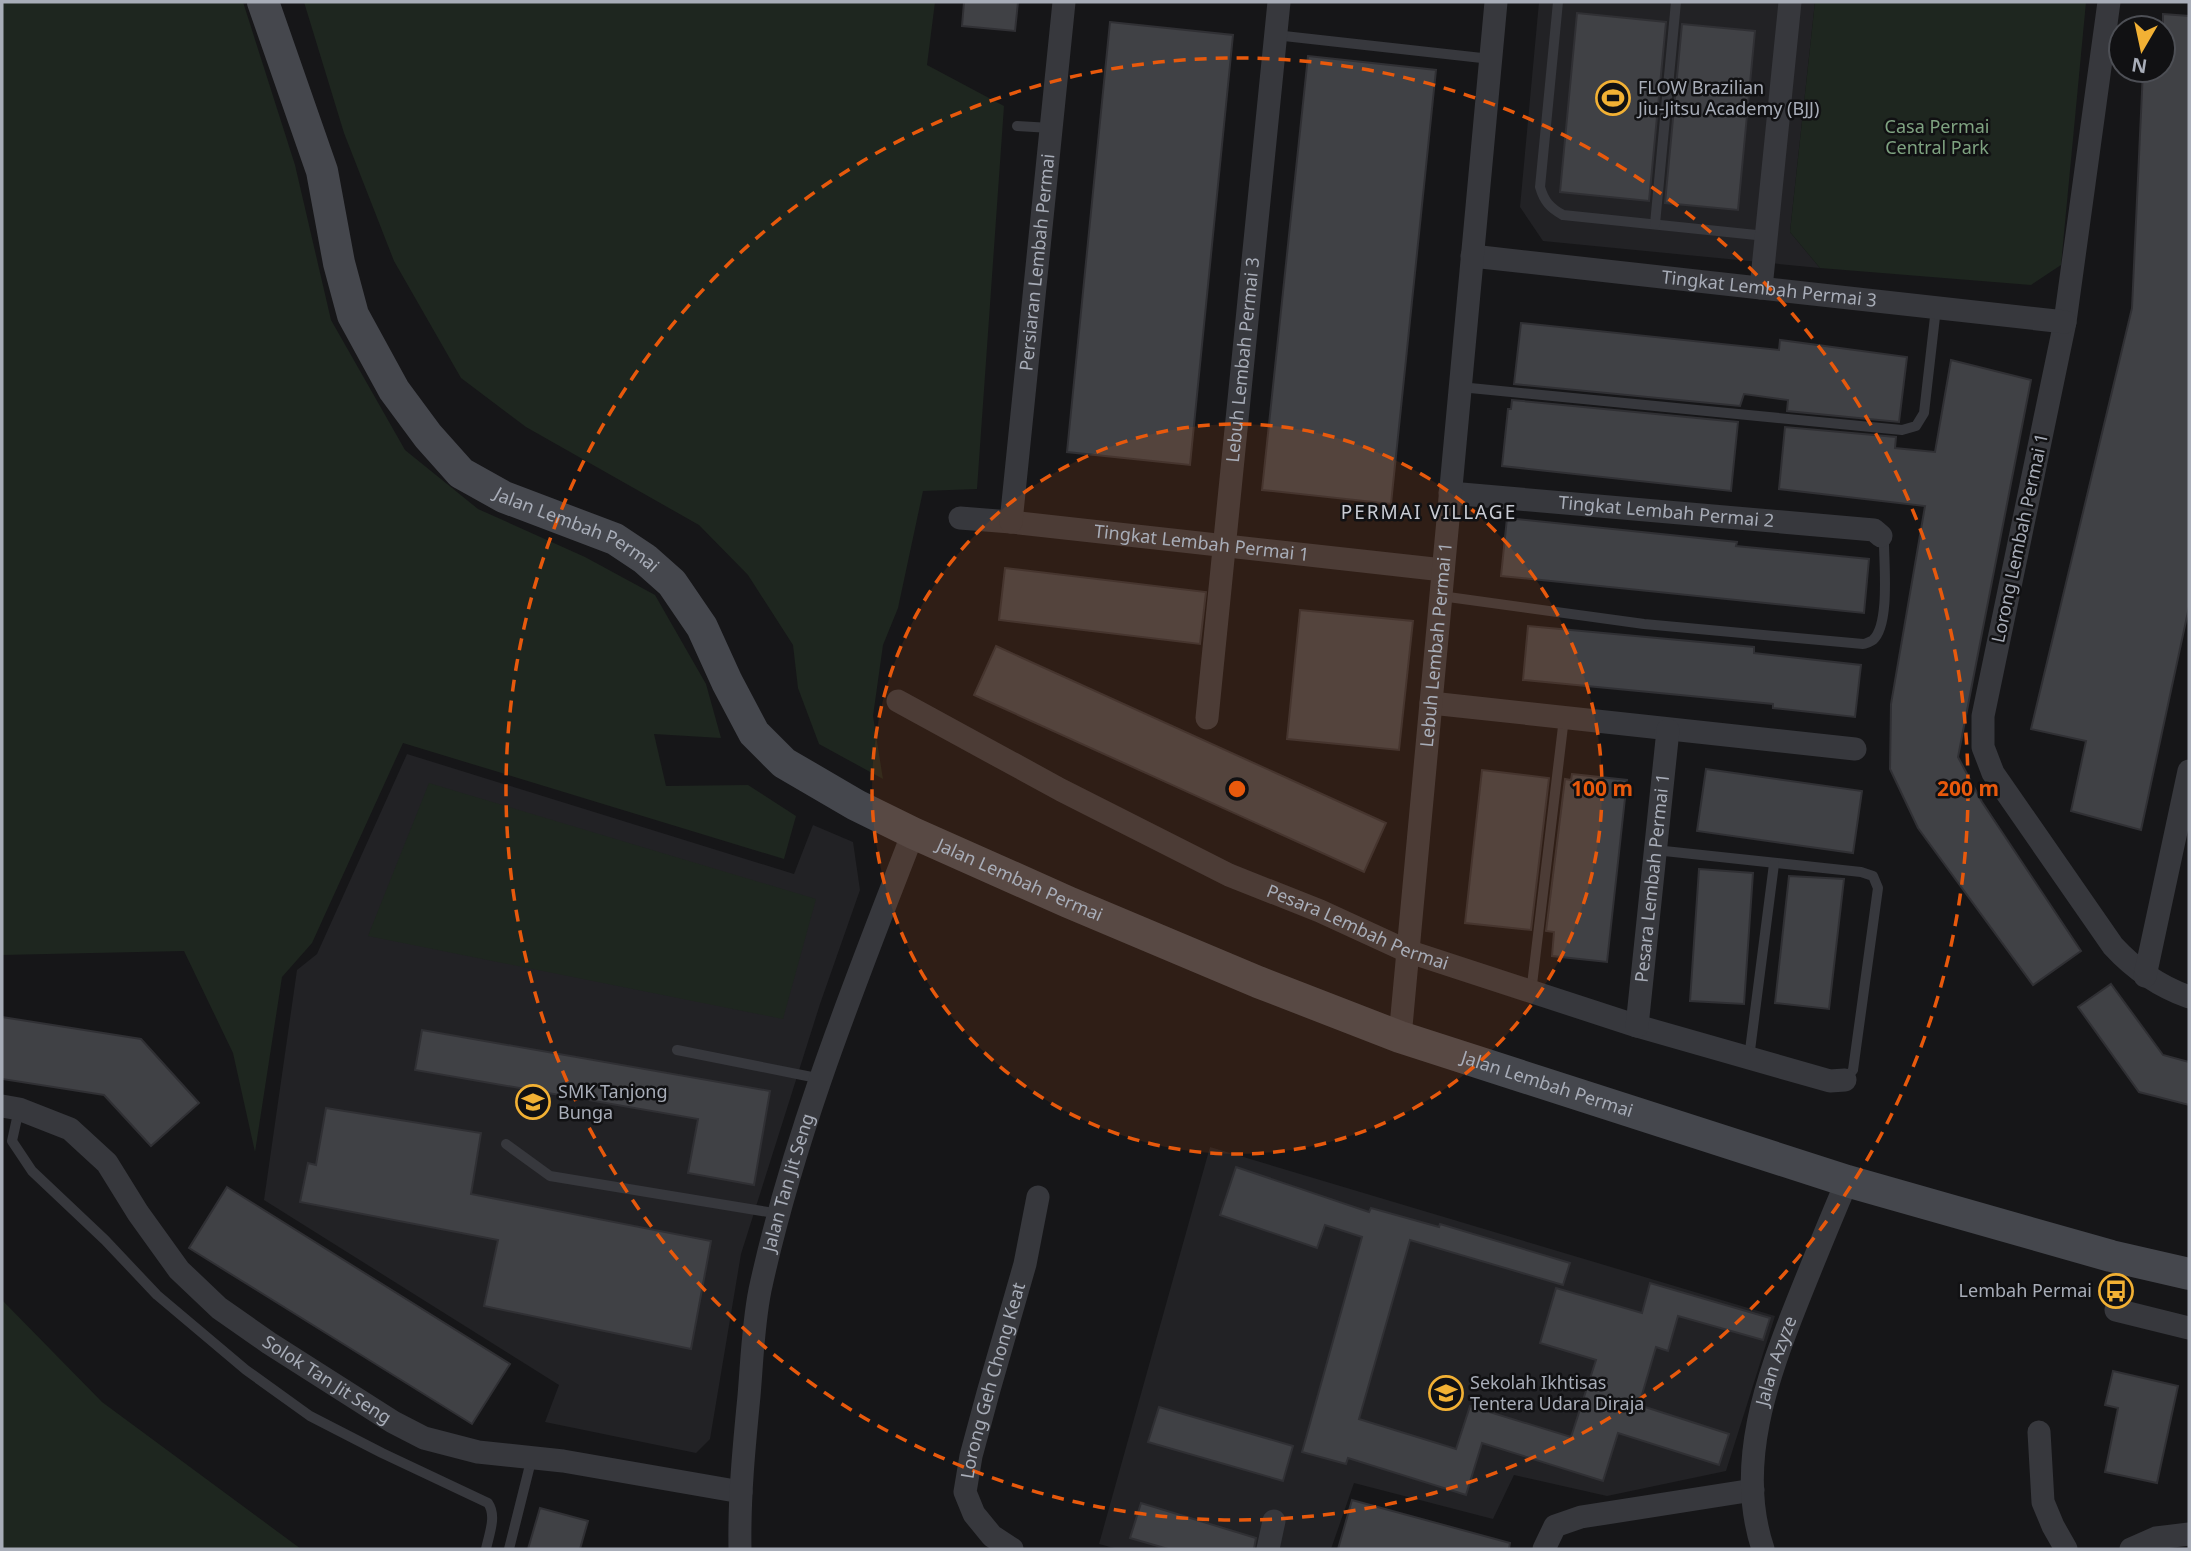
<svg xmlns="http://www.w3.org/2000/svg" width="2191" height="1551" viewBox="0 0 2191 1551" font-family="'Noto Sans',sans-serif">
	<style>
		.built { fill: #222225 }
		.green { fill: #1e261f }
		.building { fill: #404145; stroke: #303034; stroke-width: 2 }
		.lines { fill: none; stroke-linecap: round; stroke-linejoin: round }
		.service { stroke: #37383d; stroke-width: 10 }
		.minor { stroke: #37383d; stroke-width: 23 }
		.secondary { stroke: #45474d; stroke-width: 32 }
		.ring { fill: none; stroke: #e8590c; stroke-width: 3.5; stroke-dasharray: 12 9 }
		.labels { text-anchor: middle; stroke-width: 5; stroke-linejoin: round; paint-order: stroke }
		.poi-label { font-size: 18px; fill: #a8adb8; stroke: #111113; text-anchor: start }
		.park-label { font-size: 18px; fill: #7fa381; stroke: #111113 }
		.street-label { font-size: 18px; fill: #a8adb8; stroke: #111113 }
		.neighbourhood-label { font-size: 19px; letter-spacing: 2px; fill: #c9ccd4; stroke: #111113 }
		.centre { fill: #e8590c; stroke: #111113; stroke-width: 3.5 }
		.ring-label { font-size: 21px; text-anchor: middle; font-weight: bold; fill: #e8590c; stroke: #111113; stroke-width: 5; stroke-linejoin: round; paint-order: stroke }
	</style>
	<rect width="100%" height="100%" fill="#161618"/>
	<!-- built -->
	<g class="built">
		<polygon points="1539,2 1815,2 1790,232 1820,268 1543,241 1520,207"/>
		<polygon points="407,754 794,874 813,825 853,842 860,890 820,1004 741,1254 710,1439 696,1453 545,1422 559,1385 264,1200 297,970 317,954"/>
		<polygon points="1210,1147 1775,1316 1726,1471 1607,1496 1514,1475 1493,1519 1354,1483 1331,1549 1118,1549 1099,1544"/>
	</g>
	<!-- green -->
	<g class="green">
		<polygon points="2,2 243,2 295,165 331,320 405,450 478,509 585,557 655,595 706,684 721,738 654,734 666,786 748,785 796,816 784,859 403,743 312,943 282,977 255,1152 233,1053 184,951 2,955"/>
		<polygon points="304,2 935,2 927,65 1004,106 977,489 923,491 898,608 883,645 873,716 883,779 819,744 798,688 793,645 748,575 699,525 526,427 461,378 394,261 344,133"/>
		<polygon points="1815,2 2086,2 2061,265 2031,285 1820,268 1790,232"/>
		<polygon points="429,783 816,899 783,1019 368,936"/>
		<polygon points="2,1300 102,1402 301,1549 2,1549"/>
	</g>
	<!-- building -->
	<g class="building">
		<polygon points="964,2 1018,2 1015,31 962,26"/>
		<polygon points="1577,13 1666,22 1649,201 1560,192"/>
		<polygon points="2163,14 2189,16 2189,607 2141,830 2071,811 2086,741 2031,729 2132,308 2143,70 2163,70"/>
		<polygon points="1110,22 1233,35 1190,465 1067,452"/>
		<polygon points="1682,24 1755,31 1738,210 1665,203"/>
		<polygon points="1308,56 1436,70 1391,504 1262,490"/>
		<polygon points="1521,323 1779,350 1780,340 1907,357 1899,422 1787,411 1788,400 1744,394 1740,406 1514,384"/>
		<polygon points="1951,360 2031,380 1958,757 1982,802 2081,951 2033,985 1918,828 1890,769 1891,704 1925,506 1779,489 1785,427 1896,437 1895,448 1935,452"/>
		<polygon points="1512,400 1738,422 1731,491 1502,466 1508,409 1511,409"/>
		<polygon points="1507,518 1737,542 1736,546 1869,559 1864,613 1501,576"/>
		<polygon points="1005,568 1206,592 1200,644 999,620"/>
		<polygon points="1300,610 1413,621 1399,750 1287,739"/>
		<polygon points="1528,626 1754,647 1754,653 1861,665 1855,717 1773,708 1773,704 1523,680"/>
		<polygon points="996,646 1386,823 1364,872 974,695"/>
		<polygon points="1706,769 1862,791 1853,853 1697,831"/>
		<polygon points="1482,770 1549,778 1531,930 1465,923"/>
		<polygon points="1572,774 1627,780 1607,962 1552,956 1554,932 1546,931 1565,779 1571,780"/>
		<polygon points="1699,869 1753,873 1744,1004 1690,1001"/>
		<polygon points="1789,876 1844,879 1829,1009 1775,1003"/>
		<polygon points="2111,984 2163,1055 2189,1062 2189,1105 2139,1092 2078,1007"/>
		<polygon points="2,1017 141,1039 199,1103 151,1146 104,1095 2,1079"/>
		<polygon points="422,1030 770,1091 754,1185 688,1173 698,1119 415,1070"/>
		<polygon points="326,1108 481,1133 471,1194 711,1241 691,1349 484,1306 498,1240 300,1202 308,1163 316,1165"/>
		<polygon points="1236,1167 1369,1212 1371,1208 1439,1227 1440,1224 1570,1263 1563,1285 1410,1240 1359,1419 1456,1449 1470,1406 1571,1437 1596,1360 1540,1343 1556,1288 1642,1313 1650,1283 1770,1318 1763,1340 1678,1316 1668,1351 1656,1347 1639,1405 1729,1434 1719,1465 1618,1433 1603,1481 1482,1443 1466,1495 1348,1458 1346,1464 1302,1452 1362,1237 1325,1225 1317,1248 1220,1215"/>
		<polygon points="227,1187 510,1364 472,1424 189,1248"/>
		<polygon points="2113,1371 2178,1386 2157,1483 2105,1472 2118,1408 2105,1405"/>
		<polygon points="1159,1407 1293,1446 1283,1481 1148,1442"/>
		<polygon points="1352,1500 1510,1543 1509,1549 1338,1549"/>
		<polygon points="1141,1503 1256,1538 1254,1549 1168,1549 1130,1538"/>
		<polygon points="540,1508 588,1521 580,1549 528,1549"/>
	</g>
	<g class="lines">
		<!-- service -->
		<g class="service">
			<path d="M1558,2L1540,187C1544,201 1550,208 1563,215L1766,236"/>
			<polyline points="1275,35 1491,59"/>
			<polyline points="1017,126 1051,128"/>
			<polyline points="1655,224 1676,2"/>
			<polyline points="1460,387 1902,430 1916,426 1924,413 1936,308"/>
			<path d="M1441,596L1644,624L1863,644C1865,644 1872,641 1873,640C1890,625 1884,564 1884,543L1881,536"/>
			<polyline points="1655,850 1861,872 1873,876 1878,888 1853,1070 1845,1080"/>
			<polyline points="1531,993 1564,718"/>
			<polyline points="677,1050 822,1079"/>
			<polyline points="1749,1058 1774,864"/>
			<path d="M19,1109L12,1141L32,1171L105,1240L157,1295L246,1370L310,1416L382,1453L488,1503C497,1516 489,1534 486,1549"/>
			<polyline points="506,1144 550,1176 780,1214"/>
			<polyline points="509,1549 532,1457"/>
		</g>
		<!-- minor -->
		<g class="minor">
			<path d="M2109,2L2065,322L1983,716V747L1993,773L2113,946C2135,970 2158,986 2189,997"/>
			<path id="s1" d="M1472,256L2065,322"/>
			<polyline points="1761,288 1790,2"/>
			<path id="s2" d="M1450,493L1874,530L1881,536"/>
			<path id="s3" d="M960,518L1011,522L1443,570"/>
			<path id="s4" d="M1011,522L1064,2"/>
			<path id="s5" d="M898,701L1061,790L1229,875L1320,911L1407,951L1637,1026L1830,1081L1845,1080"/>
			<polyline points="1431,703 1855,749"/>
			<path id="s6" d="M1207,718L1279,2"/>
			<polyline points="2145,976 2189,771"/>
			<path id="s7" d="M1637,1026L1668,730"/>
			<path id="s8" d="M1400,1037L1496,2"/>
			<path id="s9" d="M2,1106L19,1109L70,1129L107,1163L138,1213L179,1270L219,1308L269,1343L393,1422L424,1438L478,1452L563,1461L741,1492"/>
			<polyline points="2116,1310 2189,1328"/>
			<polyline points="2039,1432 2043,1502 2053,1526 2066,1549"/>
			<path id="s10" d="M740,1549C739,1498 744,1447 749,1396C752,1361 753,1325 760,1290C794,1133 855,983 913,833"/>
			<path id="s11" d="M1012,1549L992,1536L974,1514L965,1492L971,1456L988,1393L1025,1264L1038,1197"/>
			<polyline points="1268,1549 1274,1521"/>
			<polyline points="1544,1549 1555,1526 1581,1517 1753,1490"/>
			<path id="s12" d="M1763,1549C1735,1465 1767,1378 1798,1300C1814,1260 1830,1221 1847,1181"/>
			<polyline points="2131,1549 2156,1538 2189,1534"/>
		</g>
		<!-- secondary -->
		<path class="secondary" id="s13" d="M263,2L322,171L339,263L353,315L394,390L428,436L461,473L504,497L615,539L645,559L672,583L702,627L727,682L754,733L784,763L856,805L913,833L1068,902L1258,982L1400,1037L1847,1181L2111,1256L2189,1274"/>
	</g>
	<!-- distance rings -->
	<circle cx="1237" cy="789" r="365" fill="#e8590c" fill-opacity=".12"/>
	<g class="ring">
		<circle cx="1237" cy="789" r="365"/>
		<circle cx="1237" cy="789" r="731"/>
	</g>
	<!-- icons -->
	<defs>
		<g id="stadium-ring" transform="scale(1.75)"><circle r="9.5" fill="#111113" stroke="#f2b134" stroke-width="1.5"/><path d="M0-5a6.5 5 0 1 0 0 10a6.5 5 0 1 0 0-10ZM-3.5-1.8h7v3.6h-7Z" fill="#f2b134"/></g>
		<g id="school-ring" transform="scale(1.75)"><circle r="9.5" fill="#111113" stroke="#f2b134" stroke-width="1.5"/><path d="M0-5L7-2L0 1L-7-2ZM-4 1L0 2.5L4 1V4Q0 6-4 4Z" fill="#f2b134"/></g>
		<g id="bus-ring" transform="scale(1.75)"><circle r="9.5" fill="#111113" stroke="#f2b134" stroke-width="1.5"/><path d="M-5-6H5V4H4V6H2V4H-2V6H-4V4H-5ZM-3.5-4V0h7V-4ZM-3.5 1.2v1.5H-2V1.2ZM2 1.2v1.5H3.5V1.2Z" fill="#f2b134"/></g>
	</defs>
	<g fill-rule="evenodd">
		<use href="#stadium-ring" x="1613" y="98"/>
		<use href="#school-ring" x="533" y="1102"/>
		<use href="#bus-ring" x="2116" y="1291"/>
		<use href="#school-ring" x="1446" y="1393"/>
	</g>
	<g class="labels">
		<!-- poi labels -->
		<g class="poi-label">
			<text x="1638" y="94">FLOW Brazilian<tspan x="1638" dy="21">Jiu-Jitsu Academy (BJJ)</tspan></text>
			<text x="558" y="1098">SMK Tanjong<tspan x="558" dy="21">Bunga</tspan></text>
			<text x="2092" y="1297" text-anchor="end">Lembah Permai</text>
			<text x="1470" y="1389">Sekolah Ikhtisas<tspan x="1470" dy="21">Tentera Udara Diraja</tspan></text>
		</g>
		<!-- park labels -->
		<g class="park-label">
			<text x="1937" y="133">Casa Permai<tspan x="1937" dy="21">Central Park</tspan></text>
		</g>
		<!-- street labels -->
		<g class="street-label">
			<text dy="6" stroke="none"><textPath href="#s4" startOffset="261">Persiaran Lembah Permai</textPath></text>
			<text dy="6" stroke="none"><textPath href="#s1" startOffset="299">Tingkat Lembah Permai 3</textPath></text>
			<text dy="6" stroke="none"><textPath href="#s6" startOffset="360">Lebuh Lembah Permai 3</textPath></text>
			<text dy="6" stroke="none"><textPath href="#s2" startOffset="217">Tingkat Lembah Permai 2</textPath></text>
			<text dy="6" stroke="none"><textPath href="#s13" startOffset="648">Jalan Lembah Permai</textPath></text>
			<text transform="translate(2020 538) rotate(-78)" y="6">Lorong Lembah Permai 1</text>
			<text dy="6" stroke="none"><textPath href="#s3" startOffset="243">Tingkat Lembah Permai 1</textPath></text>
			<text dy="6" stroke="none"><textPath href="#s8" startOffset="394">Lebuh Lembah Permai 1</textPath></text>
			<text dy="6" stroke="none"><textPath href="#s7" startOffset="149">Pesara Lembah Permai 1</textPath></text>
			<text dy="6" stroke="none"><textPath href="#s13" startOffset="1236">Jalan Lembah Permai</textPath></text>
			<text dy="6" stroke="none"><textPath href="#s5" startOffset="513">Pesara Lembah Permai</textPath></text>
			<text dy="6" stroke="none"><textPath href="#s13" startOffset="1802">Jalan Lembah Permai</textPath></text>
			<text dy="6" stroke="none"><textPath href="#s10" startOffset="371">Jalan Tan Jit Seng</textPath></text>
			<text dy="6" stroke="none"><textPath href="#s12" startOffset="192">Jalan Azyze</textPath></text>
			<text dy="6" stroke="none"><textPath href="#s9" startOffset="436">Solok Tan Jit Seng</textPath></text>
			<text dy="6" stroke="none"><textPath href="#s11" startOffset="191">Lorong Geh Chong Keat</textPath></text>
		</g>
		<!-- neighbourhood labels -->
		<g class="neighbourhood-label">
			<text x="1429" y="519">PERMAI VILLAGE</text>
		</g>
	</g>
	<circle cx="1237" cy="789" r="10" class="centre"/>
	<g class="ring-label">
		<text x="1602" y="796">100 m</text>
		<text x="1968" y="796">200 m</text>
	</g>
	<!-- border -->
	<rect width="2191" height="1551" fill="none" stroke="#a8adb8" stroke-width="7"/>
	<!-- north arrow -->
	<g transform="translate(2142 49) rotate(189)"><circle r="33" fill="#111113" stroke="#4d4f55" stroke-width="2"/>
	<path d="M0-5L12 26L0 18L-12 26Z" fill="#f2b134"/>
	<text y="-10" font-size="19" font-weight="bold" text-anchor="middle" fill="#a8adb8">N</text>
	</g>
</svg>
